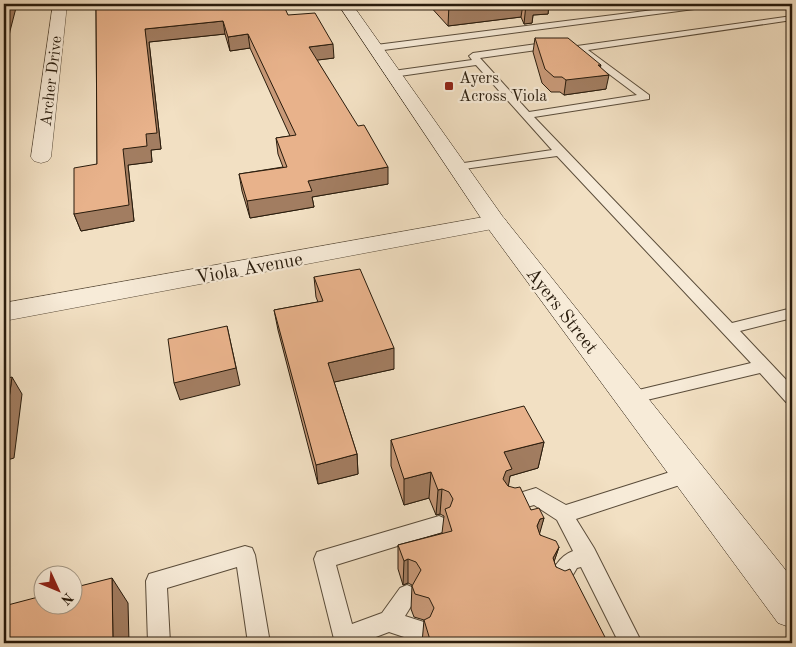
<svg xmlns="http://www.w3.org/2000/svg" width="796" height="647" viewBox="0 0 796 647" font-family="'Old Standard TT',serif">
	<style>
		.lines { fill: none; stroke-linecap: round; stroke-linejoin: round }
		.service-casing { stroke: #5a4c3a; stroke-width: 2 }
		.minor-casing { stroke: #5a4c3a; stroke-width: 1 }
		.secondary-casing { stroke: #281b0c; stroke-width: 1 }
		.service { fill: #f7ebd8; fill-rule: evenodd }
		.minor { fill: #f7ebd8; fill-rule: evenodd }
		.secondary { fill: #f7ebd8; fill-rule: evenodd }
		.wall { fill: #c89978; stroke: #281b0c }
		.shaded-wall { fill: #a27d61; stroke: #281b0c }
		.building { fill: #e8b28b; stroke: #281b0c }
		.poi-dot { fill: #8f2418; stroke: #f7ebd8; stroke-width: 2 }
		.labels { text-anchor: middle; stroke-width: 4.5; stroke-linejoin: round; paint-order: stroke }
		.far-poi-label { font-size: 16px; fill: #281b0c; stroke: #f7ebd8; text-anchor: start }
		.far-street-label { font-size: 16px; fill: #281b0c; stroke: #f7ebd8 }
		.street-label { font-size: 19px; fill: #281b0c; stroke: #f7ebd8 }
	</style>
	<rect width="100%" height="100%" fill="#f2e0c3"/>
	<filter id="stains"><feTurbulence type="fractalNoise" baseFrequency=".004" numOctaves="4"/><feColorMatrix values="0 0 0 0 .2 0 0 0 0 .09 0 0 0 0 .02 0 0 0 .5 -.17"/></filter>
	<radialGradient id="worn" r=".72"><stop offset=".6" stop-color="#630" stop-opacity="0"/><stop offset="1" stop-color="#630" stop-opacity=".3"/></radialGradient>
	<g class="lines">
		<!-- service casing -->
		<g class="service-casing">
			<g id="service">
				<polygon points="701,4 721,4 717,6 376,51 372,48 376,45"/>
				<polygon points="792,16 792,20 588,50 649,95 649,99 534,117 732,323 792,308 792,318 740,331 792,386 792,403 786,402 760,373 630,404 624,403 622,398 624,393 630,392 751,363 557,156 457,170 453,169 451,167 457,164 552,150 476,65 393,77 388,74 393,71 472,60 469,56 473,53 544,43 556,45 556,49 544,49 480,58 529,112 637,95 577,50 577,46"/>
				<path d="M689,466L695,468L698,474L695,480L576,519L594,548L642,643H619L581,567L577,568L564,590L557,593L550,590L547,583C552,570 559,556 573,551L557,520L534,505L510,512L503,510L500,504L503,498L536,488L566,505Z"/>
				<polygon points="439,516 446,519 449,525 446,531 336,565 352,624 382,613 400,588 407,585 414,588 418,595 405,616 427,623 430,631 427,639 419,642 389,632 360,643 335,643 314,559 317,552"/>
				<polygon points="245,546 252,548 255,555 270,643 248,643 237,567 167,588 170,643 148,643 146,581 149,574"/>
			</g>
		</g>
		<!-- minor casing -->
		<g class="minor-casing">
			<g id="minor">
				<polygon points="53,4 67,4 51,157 48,161 41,163 34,161 31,157"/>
				<polygon points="495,215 503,217 507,222 503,227 4,321 4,303"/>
			</g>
		</g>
		<!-- secondary casing -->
		<g class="secondary-casing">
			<polygon id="secondary" points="338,4 352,4 503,217 792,578 792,628 778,623 487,227"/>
		</g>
		<!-- service -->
		<use href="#service" class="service"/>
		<!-- minor -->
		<use href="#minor" class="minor"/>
		<!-- secondary -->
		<use href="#secondary" class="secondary"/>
	</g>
	<!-- wall -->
	<g class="wall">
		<polygon points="96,4 288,15 334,58 317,60 388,184 312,197 314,207 250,218 242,191 239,174 283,167 278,154 276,138 290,136 250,48 230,51 225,34 149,42 161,149 151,150 152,162 128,165 134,221 81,231 74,214 97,164"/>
		<polygon points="428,4 549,4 548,14 533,15 532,23 524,24 521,17 448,26"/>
		<polygon points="535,38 600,67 606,89 564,95 560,92 551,92 542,83 533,52"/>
		<polygon points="314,277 394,369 334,382 357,454 358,474 318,484 278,330 274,310 318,302 316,297"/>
		<polygon points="391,440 544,442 538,468 510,476 508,486 531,510 544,518 539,533 540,535 559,547 554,561 556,567 608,643 422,643 424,620 414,617 411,609 412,585 408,583 403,585 398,569 398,545 442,533 444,516 440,514 436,515 429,498 404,505 391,466"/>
	</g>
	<!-- shaded-wall -->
	<g class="shaded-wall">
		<polygon points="11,4 17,4 10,31 4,65 4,31"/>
		<polygon points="449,4 523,4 521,17 448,26"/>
		<polygon points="526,4 549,4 548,14 533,15 532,23 524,24"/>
		<polygon points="223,21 225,34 149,42 161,149 151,150 152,162 128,165 134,221 81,231 74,214 123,149 146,134 145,29"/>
		<polygon points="248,34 250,48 230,51 228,37"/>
		<polygon points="333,44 334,58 310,61 309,47"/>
		<polygon points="598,65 601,65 598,76 609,75 606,89 564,95 566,80"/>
		<polygon points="388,167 388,184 312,197 314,207 250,218 247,201 308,181"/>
		<polygon points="227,326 240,385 180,400 174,383"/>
		<polygon points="394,348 394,369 330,383 328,363"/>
		<polygon points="12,377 22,394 14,458 4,461 4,435"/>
		<polygon points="544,442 538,468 510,476 507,495 499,479 504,452"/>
		<polygon points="357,454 358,474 318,484 316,465"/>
		<polygon points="431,472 429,498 404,505 404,479"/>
		<polygon points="442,489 440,514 436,515 438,490"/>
		<polygon points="544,518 537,543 537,526 540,519"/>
		<polygon points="559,547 551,571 553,558"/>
		<polygon points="408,559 408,583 403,585 404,561"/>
		<polygon points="112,578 128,603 129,643 113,643"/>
	</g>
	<!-- building -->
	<g class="building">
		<polygon points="4,4 11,4 4,31"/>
		<polygon points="96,4 283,4 288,15 315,13 333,44 309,47 358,126 364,125 388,167 308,181 312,191 247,201 239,174 287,167 276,138 296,135 248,34 228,37 223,21 145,29 157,133 146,134 147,146 123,149 129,205 74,214 74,168 97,164"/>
		<polygon points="535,38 568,38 601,65 598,65 609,75 566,80 562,77 554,77 545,69"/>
		<polygon points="360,269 394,348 328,363 357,454 316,465 274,310 323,301 314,277"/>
		<polygon points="227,326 236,368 174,383 168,339"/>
		<polygon points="12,377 4,435 4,379"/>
		<polygon points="524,406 544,442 504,452 512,469 506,471 503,479 508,486 515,488 520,487 531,510 539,508 544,518 540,519 537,526 540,535 556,541 559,547 553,558 556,567 565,571 570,569 608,643 431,643 424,620 430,617 434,608 429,598 415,594 412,586 421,570 416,562 408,559 404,561 398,545 452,531 445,509 450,507 453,499 449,492 442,489 438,490 431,472 404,479 391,440"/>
		<polygon points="112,578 113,643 4,643 4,606 42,596 42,604 72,604 72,588"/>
	</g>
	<!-- markers -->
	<rect class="poi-dot" x="444" y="81" width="10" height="10" rx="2.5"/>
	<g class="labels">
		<!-- far-poi labels -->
		<g class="far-poi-label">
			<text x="459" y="83">Ayers<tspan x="459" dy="18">Across Viola</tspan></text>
		</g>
		<!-- far-street labels -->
		<g class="far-street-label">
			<text transform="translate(50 81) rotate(-83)" y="6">Archer Drive</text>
		</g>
		<!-- street labels -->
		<g class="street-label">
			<text transform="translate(249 267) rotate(-10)" y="7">Viola Avenue</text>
			<text transform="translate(563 310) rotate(52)" y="7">Ayers Street</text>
		</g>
	</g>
	<!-- margin -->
	<rect width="796" height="647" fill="none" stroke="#f2e0c3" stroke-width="20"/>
	<rect x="5" y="5" width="786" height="637" fill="none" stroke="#281b0c" stroke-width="2.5"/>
	<rect x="10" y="10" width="776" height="627" fill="none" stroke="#281b0c"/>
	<!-- north arrow -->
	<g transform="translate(58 590) rotate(134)"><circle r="24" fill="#f7ebd8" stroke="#a49886"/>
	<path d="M0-4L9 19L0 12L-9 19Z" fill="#8f2418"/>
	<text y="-8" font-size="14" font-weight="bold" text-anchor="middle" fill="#281b0c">N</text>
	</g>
	<rect width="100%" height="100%" filter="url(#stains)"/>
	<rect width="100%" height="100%" fill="url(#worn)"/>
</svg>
